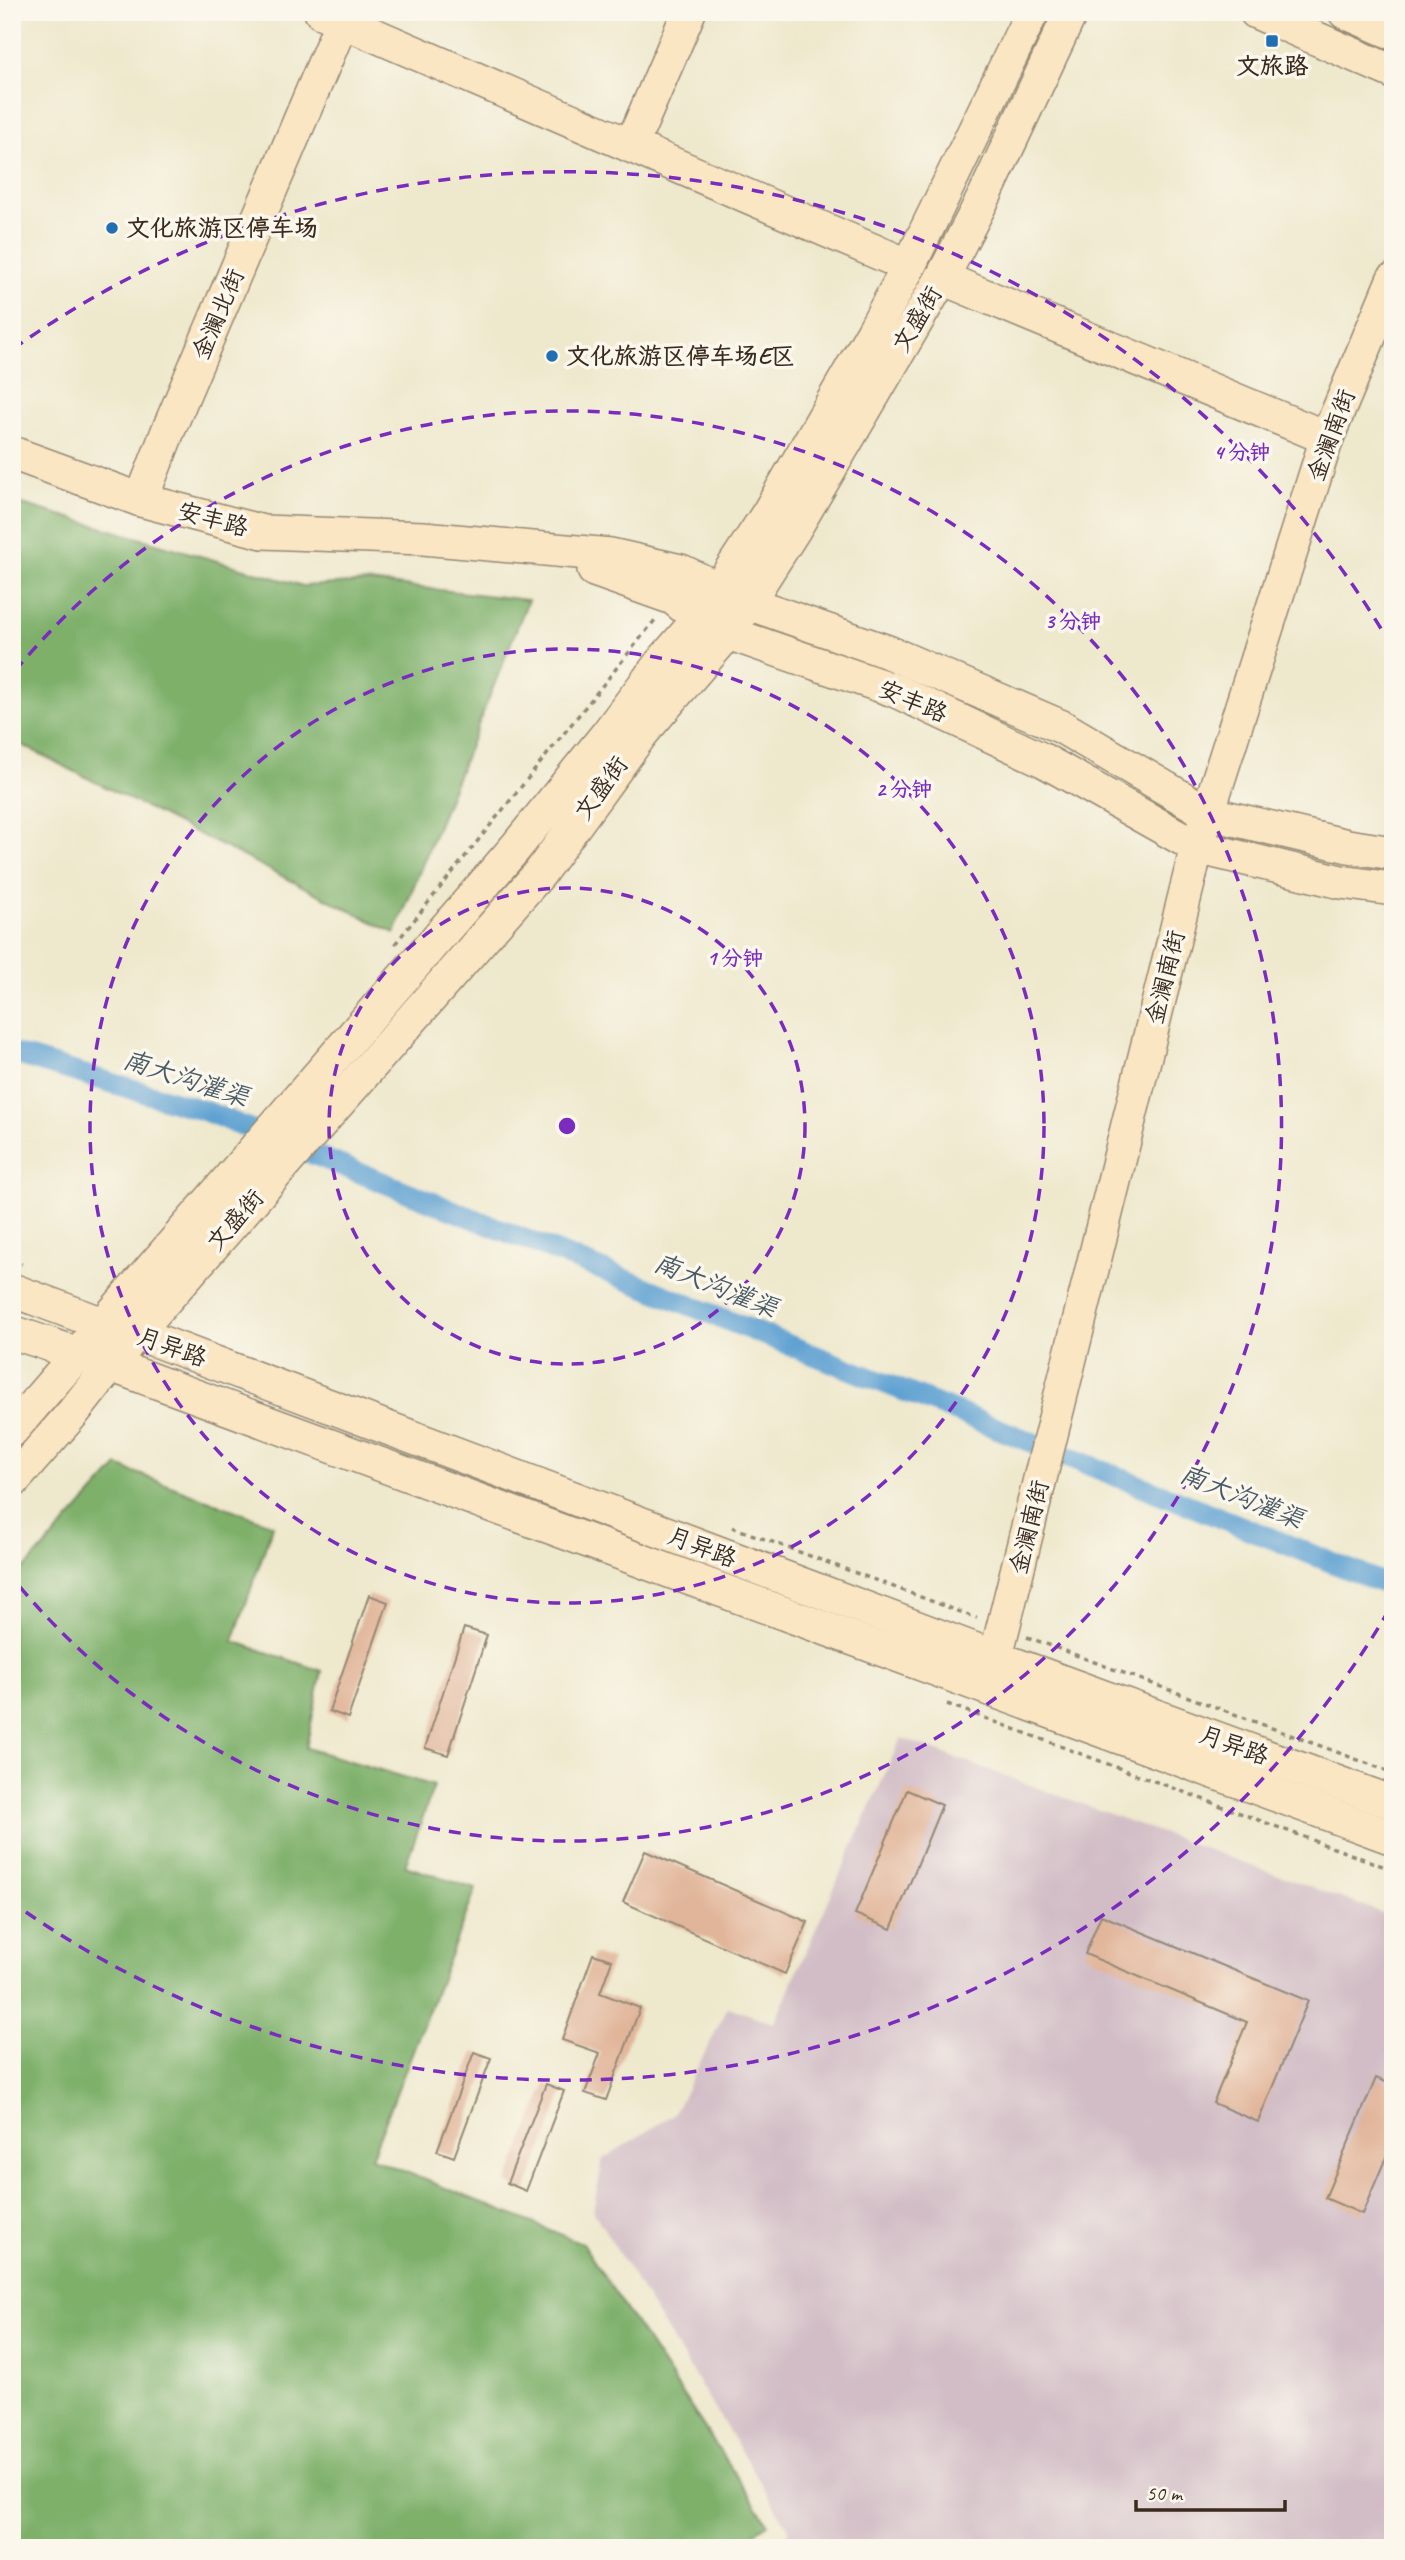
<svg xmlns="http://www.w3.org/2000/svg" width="1405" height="2560" viewBox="0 0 1405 2560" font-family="Caveat,'LXGW WenKai TC',sans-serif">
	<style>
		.industrial { fill: #d2bdc6 }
		.forest { fill: #7eb06a; stroke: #5c6d44; stroke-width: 2 }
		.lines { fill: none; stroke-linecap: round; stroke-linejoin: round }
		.canal { stroke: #5ea1d2; stroke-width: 21 }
		.building { fill: #e1b59a }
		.secondary-casing { stroke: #948975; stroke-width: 36 }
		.path { stroke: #948975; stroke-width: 3.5; stroke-dasharray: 5 5; stroke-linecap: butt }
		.secondary { stroke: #fbe6c4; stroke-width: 33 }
		.ring { fill: none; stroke: #7b2cbf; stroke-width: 3.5; stroke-dasharray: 12 9 }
		.poi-dot { fill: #1f6fb2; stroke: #fbf7ec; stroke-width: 2.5 }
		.labels { text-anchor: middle; stroke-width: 7; stroke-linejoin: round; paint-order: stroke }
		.poi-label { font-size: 24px; font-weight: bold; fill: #3b2a1e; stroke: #fbf7ec; text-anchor: start }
		.street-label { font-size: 24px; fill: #3b2a1e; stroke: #fbf7ec }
		.water-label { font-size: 26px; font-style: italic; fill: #495a66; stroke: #fbf7ec }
		.centre { fill: #7b2cbf; stroke: #fbf7ec; stroke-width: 3.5 }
		.ring-label { font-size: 21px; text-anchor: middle; font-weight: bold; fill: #7b2cbf; stroke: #fbf7ec; stroke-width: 7; stroke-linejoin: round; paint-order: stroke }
	</style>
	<rect width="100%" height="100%" fill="#fbf7ec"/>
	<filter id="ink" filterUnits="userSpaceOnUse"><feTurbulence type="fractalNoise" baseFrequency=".0143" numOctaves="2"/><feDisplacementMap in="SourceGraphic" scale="14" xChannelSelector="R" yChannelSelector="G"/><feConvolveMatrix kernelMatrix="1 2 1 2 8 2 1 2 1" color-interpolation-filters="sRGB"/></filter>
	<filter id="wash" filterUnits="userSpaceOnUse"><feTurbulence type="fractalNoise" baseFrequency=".00686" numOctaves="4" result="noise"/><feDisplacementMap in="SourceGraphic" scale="28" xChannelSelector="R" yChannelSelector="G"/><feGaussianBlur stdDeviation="1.57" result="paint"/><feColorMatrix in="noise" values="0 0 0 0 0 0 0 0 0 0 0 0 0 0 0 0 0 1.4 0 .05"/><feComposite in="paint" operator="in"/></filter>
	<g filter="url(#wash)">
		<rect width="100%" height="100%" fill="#eee8cc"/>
		<!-- industrial -->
		<polygon class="industrial" points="901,1738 1393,1917 1393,2548 777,2548 783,2544 789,2529 593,2211 603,2159 674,2114 728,2007 774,2023"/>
		<!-- forest -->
		<g class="forest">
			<polygon points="12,501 303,586 369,582 528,600 395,933 12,740"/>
			<polygon points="118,1466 273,1525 233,1641 322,1671 306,1748 434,1786 405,1866 476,1889 371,2158 582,2243 768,2524 729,2548 12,2548 12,1579 29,1564"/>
		</g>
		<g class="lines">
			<!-- canal -->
			<polyline class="canal" points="12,1053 205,1111 1393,1587"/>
		</g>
		<g id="blocks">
			<!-- building -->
			<g class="building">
				<polygon points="369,1595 388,1602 348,1718 329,1711"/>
				<polygon points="464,1628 487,1635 448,1755 425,1748"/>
				<polygon points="907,1790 942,1805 891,1929 855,1914"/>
				<polygon points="645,1851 808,1922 785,1974 623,1902"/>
				<polygon points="1101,1915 1308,2001 1258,2122 1213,2103 1247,2022 1085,1954"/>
				<polygon points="593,1954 612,1960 600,1993 640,2008 606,2100 585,2093 600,2053 562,2040"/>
				<polygon points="474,2052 491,2058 454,2157 437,2151"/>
				<polygon points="1376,2078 1393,2085 1393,2141 1362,2214 1325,2198"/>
				<polygon points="546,2084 564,2091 526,2191 507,2183"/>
			</g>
		</g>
	</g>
	<g filter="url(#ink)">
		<use href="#blocks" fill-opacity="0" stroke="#948975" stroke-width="2"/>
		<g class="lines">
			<!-- secondary casing -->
			<g class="secondary-casing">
				<g id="secondary">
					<polyline points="321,12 909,266"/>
					<polyline points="1256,12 1393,72"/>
					<polyline points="1345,12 1393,33"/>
					<polyline points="631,146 689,12"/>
					<polyline points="942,278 1327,438"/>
					<polyline points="12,453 141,500 263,532 423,538 611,555 681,571 748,603 888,652 1062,727 1208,813 1348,846 1393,853"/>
					<polyline points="141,500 168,431 346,12"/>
					<polyline points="594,570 673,598 699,619 728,633 896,691 1043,760 1197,847 1341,882 1393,889"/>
					<polyline points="12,1290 103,1324 136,1333 997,1658 1393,1803"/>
					<polyline points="12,1332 111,1365 1393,1838"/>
					<polyline points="12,1430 516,847 608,733 660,664 699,619 769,512 873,332 909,266 1032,12"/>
					<polyline points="12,1482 72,1414 136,1333 540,873 642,733 728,633 795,528 942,278 985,195 1071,12"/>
					<polyline points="990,1680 1197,847 1327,438 1393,280"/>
				</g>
			</g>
			<!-- path -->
			<g class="path">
				<polyline points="395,944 655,620"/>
				<polyline points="12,1260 22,1264"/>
				<polyline points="732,1527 977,1618"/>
				<polyline points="1027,1637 1393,1773"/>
				<polyline points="947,1704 1393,1870"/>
			</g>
			<!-- secondary -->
			<use href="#secondary" class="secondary"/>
		</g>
	</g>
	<!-- distance rings -->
	<g class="ring">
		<circle cx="567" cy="1126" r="238"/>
		<circle cx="567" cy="1126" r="477"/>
		<path d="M15 671A715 715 0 1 1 15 1581"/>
		<path d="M1389 1610A954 954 0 0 1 13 1903M13 349A954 954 0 0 1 1389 642"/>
	</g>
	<!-- markers -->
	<g class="poi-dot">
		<rect x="1265" y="34" width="14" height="14" rx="3.5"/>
		<circle cx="112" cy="228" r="7"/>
		<circle cx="552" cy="356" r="7"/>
	</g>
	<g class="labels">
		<!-- poi labels -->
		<g class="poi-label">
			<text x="1272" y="74" text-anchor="middle">文旅路</text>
			<text x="126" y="236">文化旅游区停车场</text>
			<text x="566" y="364">文化旅游区停车场E区</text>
		</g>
		<!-- street labels -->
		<g class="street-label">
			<text transform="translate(218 314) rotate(-67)" y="8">金澜北街</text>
			<text transform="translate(917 319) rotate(-59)" y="8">文盛街</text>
			<text transform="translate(1331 435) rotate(-70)" y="8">金澜南街</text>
			<text transform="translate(213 519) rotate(15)" y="8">安丰路</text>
			<text transform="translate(913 701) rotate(23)" y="8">安丰路</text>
			<text transform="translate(601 788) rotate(-54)" y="8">文盛街</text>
			<text transform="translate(1165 977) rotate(-76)" y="8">金澜南街</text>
			<text transform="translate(235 1220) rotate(-49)" y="8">文盛街</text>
			<text transform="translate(172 1347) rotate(20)" y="8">月异路</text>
			<text transform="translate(1029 1527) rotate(-76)" y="8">金澜南街</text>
			<text transform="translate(702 1547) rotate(21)" y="8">月异路</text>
			<text transform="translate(1234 1745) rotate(20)" y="8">月异路</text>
		</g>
		<!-- water labels -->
		<g class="water-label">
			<text transform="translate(186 1078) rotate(18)" y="9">南大沟灌渠</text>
			<text transform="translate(716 1285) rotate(22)" y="9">南大沟灌渠</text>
			<text transform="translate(1242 1496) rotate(22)" y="9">南大沟灌渠</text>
		</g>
	</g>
	<circle cx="567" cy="1126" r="10" class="centre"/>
	<g class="ring-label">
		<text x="1242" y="459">4 分钟</text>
		<text x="1073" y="628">3 分钟</text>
		<text x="904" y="796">2 分钟</text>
		<text x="735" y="965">1 分钟</text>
	</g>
	<!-- margin -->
	<rect width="1405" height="2560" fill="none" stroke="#fbf7ec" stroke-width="42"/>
	<!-- scale -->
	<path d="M1136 2500v10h149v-10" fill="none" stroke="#3b2a1e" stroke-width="3.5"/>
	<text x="1146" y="2500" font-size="21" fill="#3b2a1e" stroke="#fbf7ec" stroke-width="5" paint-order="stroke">50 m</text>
</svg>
